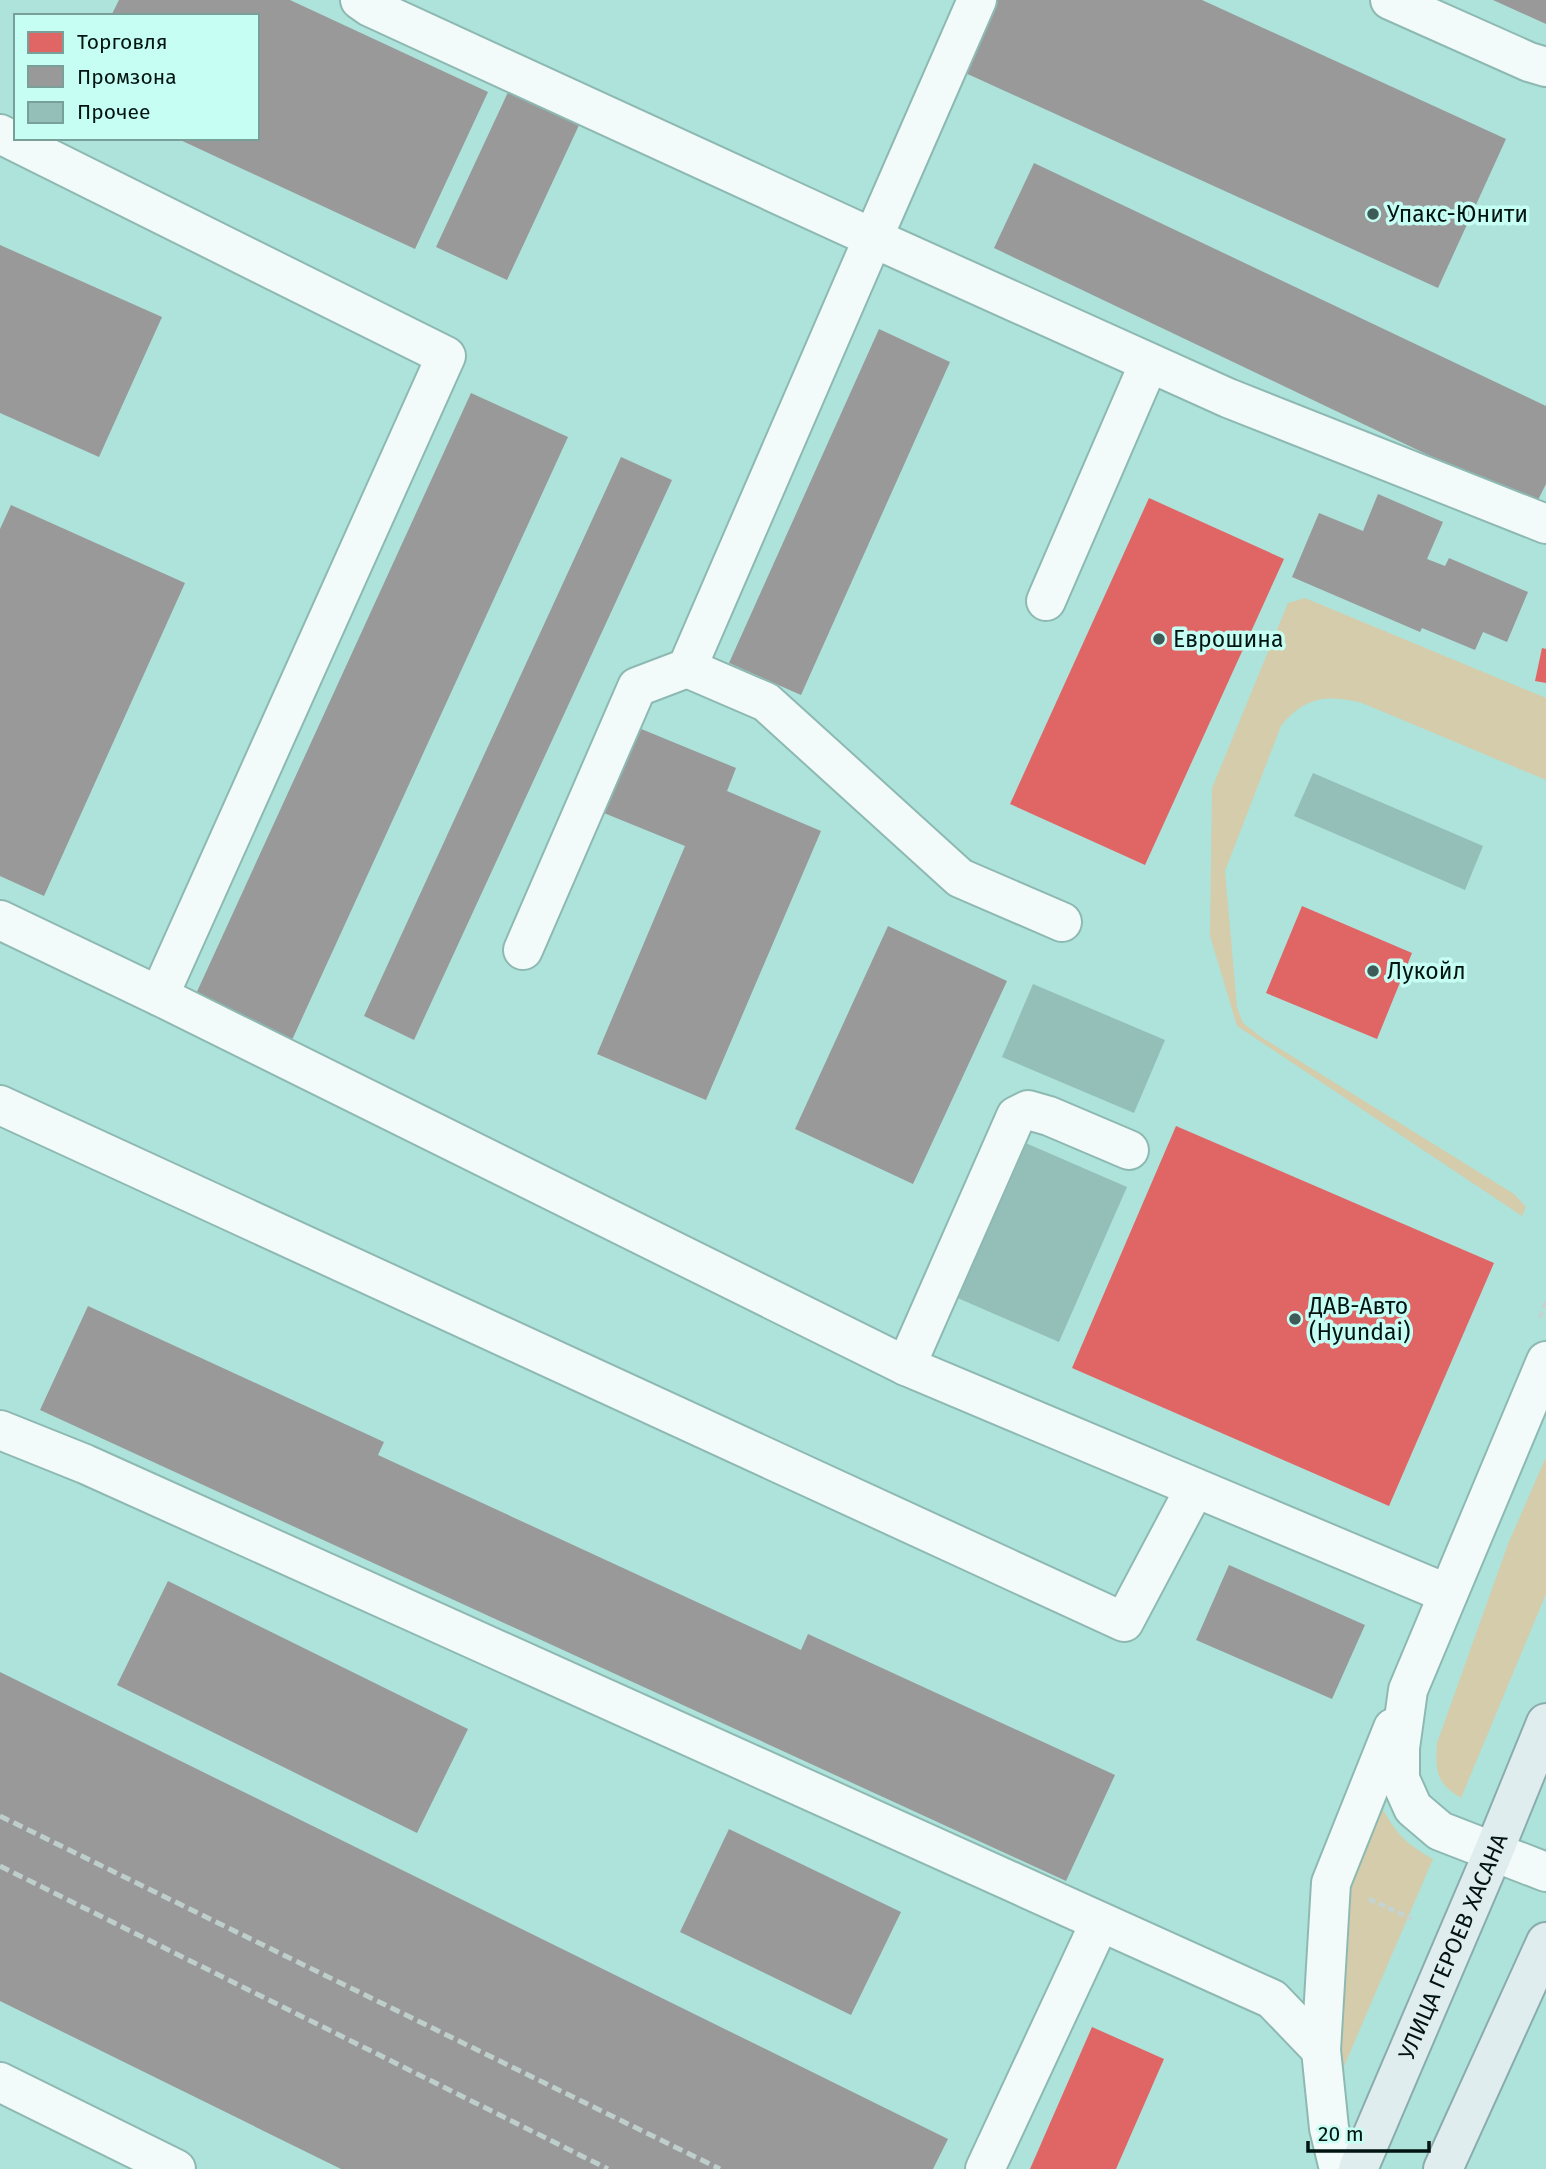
<svg xmlns="http://www.w3.org/2000/svg" width="1546" height="2169" viewBox="0 0 1546 2169" font-family="'Fira Sans',sans-serif">
	<style>
		.green { fill: #d5ccab }
		.shops { fill: #e06666 }
		.industry { fill: #999 }
		.building { fill: #94bfb9 }
		.lines { fill: none; stroke-linecap: round; stroke-linejoin: round }
		.minor-casing { stroke: #8eb9b3; stroke-width: 42 }
		.major-casing { stroke: #8bacae; stroke-width: 42 }
		.path { stroke: #c4d4d2; stroke-width: 4.5; stroke-dasharray: 7 3.5; stroke-linecap: butt }
		.minor { stroke: #f3fbfa; stroke-width: 38 }
		.major { stroke: #e0edef; stroke-width: 38 }
		.rail { stroke: #bececb; stroke-width: 5; stroke-dasharray: 10 5; stroke-linecap: butt }
		.poi-dot { fill: #3d5c58; stroke: #c7fef4; stroke-width: 2.5 }
		.labels { text-anchor: middle; stroke-width: 7; stroke-linejoin: round; paint-order: stroke }
		.poi-label { font-size: 23px; fill: #011411; stroke: #c7fef4; text-anchor: start }
		.street-label { font-size: 23px; fill: #011411; stroke: #c7fef4 }
	</style>
	<rect width="100%" height="100%" fill="#ade3db"/>
	<!-- green -->
	<g class="green">
		<path d="M1305,598L1546,698V780L1362,703C1327,694 1304,697 1281,726L1225,871L1237,1007L1243,1023L1261,1037L1514,1194L1526,1207L1522,1216L1237,1026L1210,936L1212,788L1288,603Z"/>
		<path d="M1546,1457V1594L1461,1798C1436,1783 1435,1771 1437,1743L1508,1544Z"/>
		<path d="M1379,1803C1396,1833 1403,1842 1433,1859L1336,2085L1340,1900Z"/>
	</g>
	<!-- shops -->
	<g class="shops">
		<polygon points="1149,498 1284,559 1145,865 1010,804"/>
		<polygon points="1542,648 1546,649 1546,683 1535,681"/>
		<polygon points="1302,906 1412,953 1377,1039 1266,993"/>
		<polygon points="1176,1126 1494,1263 1389,1506 1072,1368"/>
		<polygon points="1092,2027 1164,2059 1116,2169 1030,2169"/>
	</g>
	<!-- industry -->
	<g class="industry">
		<polygon points="119,0 290,0 488,92 415,249 176,138 257,138 257,16 111,16"/>
		<polygon points="994,0 1202,0 1506,139 1438,288 961,71"/>
		<polygon points="1493,0 1546,0 1546,24"/>
		<polygon points="509,90 580,123 507,280 436,247"/>
		<polygon points="1034,163 1546,406 1546,484 1535,506 994,248"/>
		<polygon points="0,245 162,317 99,457 0,413"/>
		<polygon points="879,329 950,362 801,695 729,663"/>
		<polygon points="471,393 568,437 292,1040 195,996"/>
		<polygon points="621,457 672,480 414,1040 364,1016"/>
		<polygon points="1378,494 1443,522 1427,559 1445,566 1449,558 1528,592 1507,642 1483,632 1475,650 1422,628 1420,632 1292,577 1319,513 1363,531"/>
		<polygon points="11,505 185,583 44,896 0,876 0,529"/>
		<polygon points="634,726 736,768 727,791 821,831 706,1100 597,1054 685,846 599,811"/>
		<polygon points="888,926 1007,981 913,1184 795,1129"/>
		<polygon points="88,1306 384,1442 378,1455 801,1650 808,1634 1115,1775 1066,1881 40,1410"/>
		<polygon points="1229,1565 1365,1625 1332,1699 1196,1640"/>
		<polygon points="168,1581 468,1729 417,1833 117,1685"/>
		<polygon points="0,1672 948,2139 933,2169 341,2169 0,2001"/>
		<polygon points="729,1829 901,1912 851,2015 680,1932"/>
	</g>
	<!-- building -->
	<g class="building">
		<polygon points="1313,773 1483,846 1465,890 1294,816"/>
		<polygon points="1033,984 1165,1040 1134,1113 1002,1057"/>
		<polygon points="1021,1141 1127,1187 1059,1342 953,1296"/>
	</g>
	<g class="lines">
		<!-- minor casing -->
		<g class="minor-casing">
			<g id="minor">
				<polyline points="360,0 370,7 873,238 687,668 637,687 523,950"/>
				<polyline points="977,0 873,238 1228,398 1546,524"/>
				<polyline points="1390,0 1529,62 1546,67"/>
				<polyline points="0,134 446,356 159,996"/>
				<polyline points="1046,601 1149,363"/>
				<polyline points="687,668 766,702 960,878 1062,922"/>
				<polyline points="0,920 159,996 906,1366 1448,1594"/>
				<polyline points="0,1105 1124,1622 1195,1488"/>
				<polyline points="1546,1361 1408,1690 1400,1748 1400,1779 1413,1808 1440,1831 1546,1872"/>
				<polyline points="906,1366 1016,1116 1028,1110 1049,1116 1129,1150"/>
				<polyline points="0,1430 85,1464 1272,1999 1321,2050"/>
				<polyline points="0,2082 176,2169"/>
				<polyline points="985,2169 1100,1922"/>
				<polyline points="1339,2169 1329,2128 1321,2050 1331,1883 1393,1728"/>
			</g>
		</g>
		<!-- major casing -->
		<g class="major-casing">
			<g id="major">
				<path id="s1" d="M1358,2169L1493,1853L1546,1723"/>
				<polyline points="1443,2169 1546,1942"/>
			</g>
		</g>
		<!-- path -->
		<g class="path">
			<polyline points="1540,1318 1546,1301"/>
			<polyline points="1369,1899 1412,1919"/>
		</g>
		<!-- minor -->
		<use href="#minor" class="minor"/>
		<!-- major -->
		<use href="#major" class="major"/>
		<!-- rail -->
		<g class="rail">
			<polyline points="0,1816 720,2169"/>
			<polyline points="0,1866 608,2169"/>
		</g>
	</g>
	<!-- markers -->
	<g class="poi-dot">
		<circle cx="1373" cy="214" r="7"/>
		<circle cx="1159" cy="639" r="7"/>
		<circle cx="1373" cy="971" r="7"/>
		<circle cx="1295" cy="1319" r="7"/>
	</g>
	<g class="labels">
		<!-- poi labels -->
		<g class="poi-label">
			<text x="1387" y="222">Упакс-Юнити</text>
			<text x="1173" y="647">Еврошина</text>
			<text x="1387" y="979">Лукойл</text>
			<text x="1309" y="1314">ДАВ-Авто<tspan x="1309" dy="26">(Hyundai)</tspan></text>
		</g>
		<!-- street labels -->
		<g class="street-label">
			<text dy="8" stroke="none"><textPath href="#s1" startOffset="242">УЛИЦА ГЕРОЕВ ХАСАНА</textPath></text>
		</g>
	</g>
	<!-- legend -->
	<rect x="14" y="14" width="245" height="126" fill="#c7fef4" stroke="#78a099" stroke-width="2"/>
	<rect x="28" y="32" width="35" height="21" fill="#e06666" stroke="#78a099" stroke-width="2"/>
	<text x="77" y="49" font-size="21" fill="#011411">Торговля</text>
	<rect x="28" y="66" width="35" height="21" fill="#999999" stroke="#78a099" stroke-width="2"/>
	<text x="77" y="84" font-size="21" fill="#011411">Промзона</text>
	<rect x="28" y="102" width="35" height="21" fill="#94bfb9" stroke="#78a099" stroke-width="2"/>
	<text x="77" y="119" font-size="21" fill="#011411">Прочее</text>
	<!-- scale -->
	<path d="M1308 2141v10h121v-10" fill="none" stroke="#011411" stroke-width="3.5"/>
	<text x="1318" y="2141" font-size="21" fill="#011411" stroke="#c7fef4" stroke-width="5" paint-order="stroke">20 m</text>
</svg>
